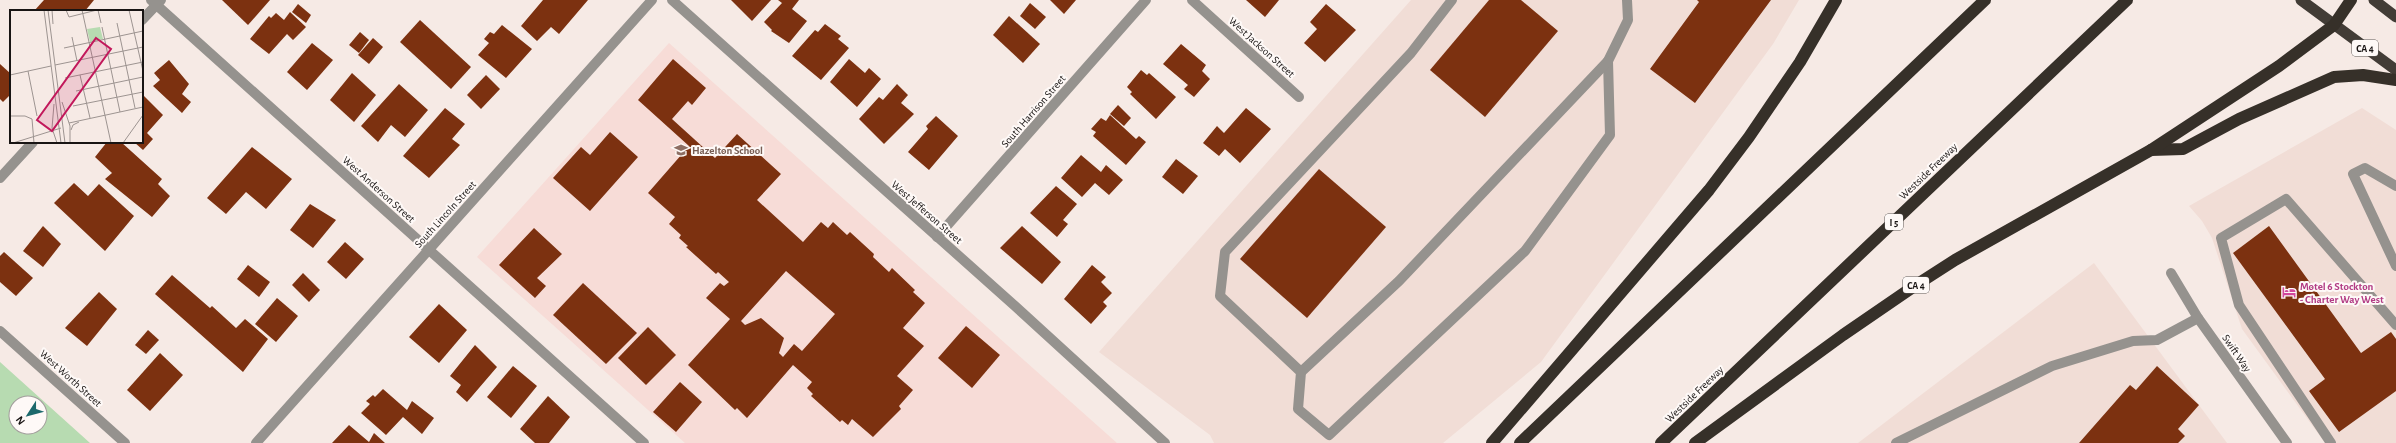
<svg xmlns="http://www.w3.org/2000/svg" width="2396" height="443" viewBox="0 0 2396 443" font-family="'Alegreya Sans',sans-serif">
	<style>
		.built { fill: #f1ddd6 }
		.education { fill: #f7dcd7 }
		.green { fill: #b7dbb1; fill-rule: evenodd }
		.building { fill: #7c3110; fill-rule: evenodd }
		.lines { fill: none; stroke-linecap: round; stroke-linejoin: round }
		.service { stroke: #95928e; stroke-width: 10 }
		.minor { stroke: #95928e; stroke-width: 10 }
		.tertiary { stroke: #95928e; stroke-width: 10 }
		.trunk { stroke: #423c36; stroke-width: 11 }
		.motorway { stroke: #363029; stroke-width: 12 }
		.labels { text-anchor: middle; stroke-width: 4; stroke-linejoin: round; paint-order: stroke }
		.shield { fill: #fef9f7; stroke: #5d5957; stroke-width: 1 }
		.shield-label { font-size: 10px; font-weight: bold; fill: #181413 }
		.street-label { font-size: 11px; fill: #181413; stroke: #fef9f7 }
		.education-label { font-size: 11px; font-weight: bold; fill: #785e54; stroke: #fef9f7; text-anchor: start }
		.hotel-label { font-size: 11px; font-weight: bold; fill: #b23c85; stroke: #fef9f7; text-anchor: start }
		.inset-road { fill: none; stroke: #9d9491; stroke-width: 1 }
		.view { fill: #c2185b; fill-opacity: 0.15; stroke: #c2185b; stroke-width: 2 }
		.inset-edge { fill: none; stroke: #181413; stroke-width: 2 }
	</style>
	<rect width="100%" height="100%" fill="#f6eae5"/>
	<!-- built -->
	<g class="built">
		<polygon points="1411,0 1799,0 1773,44 1541,362 1443,443 1214,443 1210,435 1099,352"/>
		<polygon points="2362,108 2396,130 2396,443 2325,443 2242,329 2212,238 2202,221 2189,206"/>
		<polygon points="2094,263 2227,443 1858,443"/>
	</g>
	<!-- education -->
	<polygon class="education" points="669,43 1062,394 1117,443 685,443 477,257"/>
	<!-- green -->
	<path class="green" d="M0,362L90,443H0ZM16,403H40V427H16Z"/>
	<!-- building -->
	<g class="building">
		<polygon points="44,0 94,0 85,11 34,11"/>
		<polygon points="222,0 270,0 248,25"/>
		<polygon points="543,0 588,0 559,34 551,27 537,41 521,26"/>
		<polygon points="731,0 771,0 752,21"/>
		<polygon points="778,0 799,0 792,9 807,21 789,43 771,31 772,30 764,22 782,3"/>
		<polygon points="1050,0 1076,0 1064,14"/>
		<polygon points="1246,0 1279,0 1265,17"/>
		<polygon points="1489,0 1521,0 1558,31 1485,117 1430,70"/>
		<polygon points="1697,0 1771,0 1695,103 1650,69 1699,2"/>
		<polygon points="1030,3 1046,17 1035,29 1020,16"/>
		<polygon points="298,4 311,15 306,23 292,12"/>
		<polygon points="1326,4 1356,30 1325,62 1304,43 1317,29 1310,22"/>
		<polygon points="290,12 306,27 293,40 287,34 269,54 250,39 269,16 271,18 276,13 284,20"/>
		<polygon points="1009,16 1040,44 1023,63 993,35"/>
		<polygon points="420,20 471,67 451,89 400,42"/>
		<polygon points="825,24 841,36 838,39 849,48 821,80 792,56 815,30 818,32"/>
		<polygon points="502,25 532,49 506,78 478,55 489,43 484,39 490,32 494,34"/>
		<polygon points="360,32 369,40 359,53 349,45"/>
		<polygon points="373,38 383,47 369,64 358,55"/>
		<polygon points="312,43 333,60 307,90 287,72"/>
		<polygon points="1181,44 1206,65 1202,71 1210,79 1194,97 1184,89 1188,85 1163,64"/>
		<path d="M673,59L706,88L692,105L688,101L672,119L715,158L737,134L781,174L757,200L803,242L821,222L828,228L833,222L847,235L850,232L874,254L873,257L889,272L892,268L915,290L913,292L925,303L903,328L924,346L897,376L913,390L899,406L901,409L873,437L852,419L848,425L842,420L840,422L811,396L813,394L807,388L812,382L793,365L747,418L737,408L735,410L688,365L730,319L706,298L720,283L724,286L729,282L718,272L716,274L686,247L688,246L679,238L681,235L669,224L675,217L648,193L689,146L638,100ZM786,271L835,314L802,351L794,344L783,357L779,353L784,338L761,318L745,325L741,321Z"/>
		<polygon points="849,59 865,73 869,68 881,79 857,107 830,82"/>
		<polygon points="169,60 189,84 182,94 191,102 182,113 153,86 160,80 154,73"/>
		<polygon points="0,64 11,74 11,94 3,102 0,99"/>
		<polygon points="1141,70 1147,75 1149,73 1176,97 1156,119 1130,94 1132,92 1127,87"/>
		<polygon points="352,73 376,95 354,122 330,100"/>
		<polygon points="486,75 500,89 481,109 467,95"/>
		<polygon points="399,84 428,110 405,137 391,125 378,142 361,126"/>
		<polygon points="897,84 908,95 901,103 914,114 884,144 859,119 879,97 883,100"/>
		<polygon points="142,94 163,115 147,133 153,139 143,150 134,142 142,142"/>
		<polygon points="1118,105 1131,118 1124,126 1110,114"/>
		<polygon points="445,108 465,124 452,139 460,145 429,178 403,156"/>
		<polygon points="1246,108 1271,129 1240,163 1225,149 1219,156 1203,143 1217,126 1224,133"/>
		<polygon points="1110,115 1136,139 1139,136 1146,142 1126,165 1093,136 1096,132 1091,129 1101,118 1106,121"/>
		<polygon points="936,116 958,136 929,170 908,152 928,129 926,126"/>
		<polygon points="610,132 638,157 590,211 553,178 581,147 590,155"/>
		<polygon points="107,142 121,142 162,179 158,184 170,196 152,217 105,179 112,173 95,157"/>
		<polygon points="252,147 292,179 266,209 246,192 226,214 207,198"/>
		<polygon points="1081,155 1101,172 1106,165 1123,180 1109,195 1095,183 1082,197 1061,178"/>
		<polygon points="1176,159 1198,176 1183,194 1162,177"/>
		<polygon points="1319,169 1386,227 1307,318 1240,259"/>
		<polygon points="74,183 88,196 99,184 134,216 105,251 54,203"/>
		<polygon points="1056,186 1077,204 1063,220 1068,224 1057,237 1030,213"/>
		<polygon points="310,204 336,220 313,248 290,230"/>
		<polygon points="43,226 61,244 43,267 23,251"/>
		<polygon points="1022,226 1061,262 1042,284 1000,248"/>
		<polygon points="2269,226 2361,353 2391,332 2396,339 2396,391 2339,432 2309,391 2325,379 2233,253"/>
		<polygon points="534,228 562,254 537,278 546,286 535,298 499,265"/>
		<polygon points="345,242 364,259 346,279 327,262"/>
		<polygon points="4,252 33,278 16,296 0,282 0,256"/>
		<polygon points="248,265 270,282 259,297 237,279"/>
		<polygon points="1092,265 1106,277 1101,282 1112,293 1103,302 1107,306 1091,324 1064,299"/>
		<polygon points="303,273 320,290 309,302 292,285"/>
		<polygon points="172,275 210,308 212,306 236,328 245,319 268,339 243,372 155,294"/>
		<polygon points="583,283 637,333 606,364 553,315"/>
		<polygon points="99,292 117,309 87,346 65,328"/>
		<polygon points="277,298 298,316 276,342 255,324"/>
		<polygon points="439,304 467,330 439,363 409,337"/>
		<polygon points="966,326 1000,355 972,388 938,358"/>
		<polygon points="648,327 676,355 646,385 618,358"/>
		<polygon points="148,330 159,340 146,354 135,345"/>
		<polygon points="475,345 497,367 467,402 456,392 461,385 450,376"/>
		<polygon points="160,353 183,375 150,411 127,390"/>
		<polygon points="513,366 537,386 511,418 487,397"/>
		<polygon points="2157,366 2199,405 2178,429 2185,436 2178,443 2079,443 2130,385 2136,390"/>
		<polygon points="680,382 702,402 676,432 653,412"/>
		<polygon points="383,389 407,410 412,401 434,418 422,434 403,417 386,435 361,413 370,404 366,401 373,395 375,397"/>
		<polygon points="548,396 570,417 549,443 535,443 520,429"/>
		<polygon points="349,425 369,442 374,433 385,443 332,443"/>
	</g>
	<g class="lines">
		<!-- service -->
		<g class="service">
			<polyline points="1452,0 1411,53 1225,252 1220,296 1301,372 1298,409 1329,435 1525,251 1610,135 1608,61 1628,20 1627,0"/>
			<polyline points="2396,186 2365,168 2353,174 2396,266"/>
			<polyline points="1301,372 1399,281 1608,61"/>
			<polyline points="1896,443 2052,366 2133,341 2157,340 2198,318"/>
			<polyline points="2331,443 2239,305 2221,238 2286,199 2396,325"/>
		</g>
		<!-- minor -->
		<g class="minor">
			<polyline points="151,0 644,443"/>
			<polyline points="672,0 1015,306 1165,443"/>
			<polyline points="1192,0 1299,97"/>
			<polyline points="142,20 161,0"/>
			<polyline points="0,178 33,142"/>
			<polyline points="937,237 1146,0"/>
			<polyline points="2171,273 2198,318 2287,443"/>
			<polyline points="0,331 125,443"/>
		</g>
		<!-- tertiary -->
		<polyline class="tertiary" points="256,443 652,0"/>
		<!-- trunk -->
		<g class="trunk">
			<polyline points="2301,0 2396,70"/>
			<polyline points="2374,0 2396,17"/>
		</g>
		<!-- motorway -->
		<g class="motorway">
			<polyline points="2151,150 2183,149 2239,119 2334,77 2363,75 2396,80"/>
			<polyline points="1492,443 1709,190 1749,137 1800,62 1836,0"/>
			<polyline points="1520,443 1985,0"/>
			<polyline points="1661,443 2127,0"/>
			<polyline points="1695,443 1843,335 1913,287 1955,260 2151,150 2279,66 2334,25 2351,0"/>
		</g>
	</g>
	<!-- icons -->
	<defs>
		<g id="school-bare" transform="scale(1.08)"><path d="M0-5L7-2L0 1L-7-2ZM-4 1L0 2.5L4 1V4Q0 6-4 4Z" fill="#8d6e63" stroke="#fef9f7" stroke-width="2.5" paint-order="stroke"/></g>
		<g id="hotel-bare" transform="scale(1.08)"><path d="M-6-4.5h1.5V1H6V5H4.5V3h-9V5H-6ZM-4 0a1.8 1.8 0 1 1 3.6 0ZM.5 0V-2.5h3Q6-2.5 6 0Z" fill="#d1479c" stroke="#fef9f7" stroke-width="2.5" paint-order="stroke"/></g>
	</defs>
	<g fill-rule="evenodd">
		<use href="#school-bare" x="681" y="150"/>
		<use href="#hotel-bare" x="2289" y="292"/>
	</g>
	<g class="labels">
		<!-- shield labels -->
		<g class="shield">
			<rect x="2352" y="40" width="26" height="16" rx="3"/>
			<rect x="1885" y="214" width="18" height="16" rx="3"/>
			<rect x="1903" y="277" width="26" height="16" rx="3"/>
		</g>
		<g class="shield-label">
			<text x="2365" y="52">CA 4</text>
			<text x="1894" y="226">I 5</text>
			<text x="1916" y="289">CA 4</text>
		</g>
		<!-- street labels -->
		<g class="street-label">
			<text transform="translate(1262 47) rotate(42)" y="4">West Jackson Street</text>
			<text transform="translate(1033 111) rotate(-49)" y="4">South Harrison Street</text>
			<text transform="translate(1928 171) rotate(-44)" y="4">Westside Freeway</text>
			<text transform="translate(379 189) rotate(42)" y="4">West Anderson Street</text>
			<text transform="translate(927 212) rotate(41)" y="4">West Jefferson Street</text>
			<text transform="translate(445 214) rotate(-48)" y="4">South Lincoln Street</text>
			<text transform="translate(2237 353) rotate(56)" y="4">Swift Way</text>
			<text transform="translate(71 378) rotate(42)" y="4">West Worth Street</text>
			<text transform="translate(1694 394) rotate(-44)" y="4">Westside Freeway</text>
		</g>
		<!-- education labels -->
		<g class="education-label">
			<text x="692" y="154">Hazelton School</text>
		</g>
		<!-- hotel labels -->
		<g class="hotel-label">
			<text x="2300" y="290">Motel 6 Stockton<tspan x="2300" dy="13">- Charter Way West</tspan></text>
		</g>
	</g>
	<!-- overview -->
	<g transform="translate(10 10)">
		<rect width="133" height="133" fill="#f6eae5"/>
		<path d="M90,17L93,29L80,32L77,19Z" fill="#b7dbb1"/>
		<path class="inset-road" d="M34,0L51,133M38,0L55,133M42,0L43,14M56,0L59,7L87,0M72,0L101,133M88,0L91,13M119,0L133,61M107,13L125,98M92,17L110,102M62,27L67,51M54,38L133,21M45,55L133,37M18,61L27,106M0,65L41,56M70,65L80,108M55,68L133,52M66,81L133,67M52,92L60,116V133M44,94L42,118L47,133M63,96L133,82M0,106H15L22,109M22,109L24,133M59,113L133,97M61,120L63,115L69,112M3,133L51,118M113,133L133,105"/>
		<path class="view" d="M86,28L101,39L42,121L27,110Z"/>
		<rect width="133" height="133" class="inset-edge"/>
	</g>
	<!-- north arrow -->
	<g transform="translate(28 415) rotate(234)"><circle r="19" fill="#fef9f7" stroke="#a29d9c"/>
	<path d="M0-3L7 15L0 10L-7 15Z" fill="#1c696c"/>
	<text y="-6" font-size="11" font-weight="bold" text-anchor="middle" fill="#181413">N</text>
	</g>
</svg>
